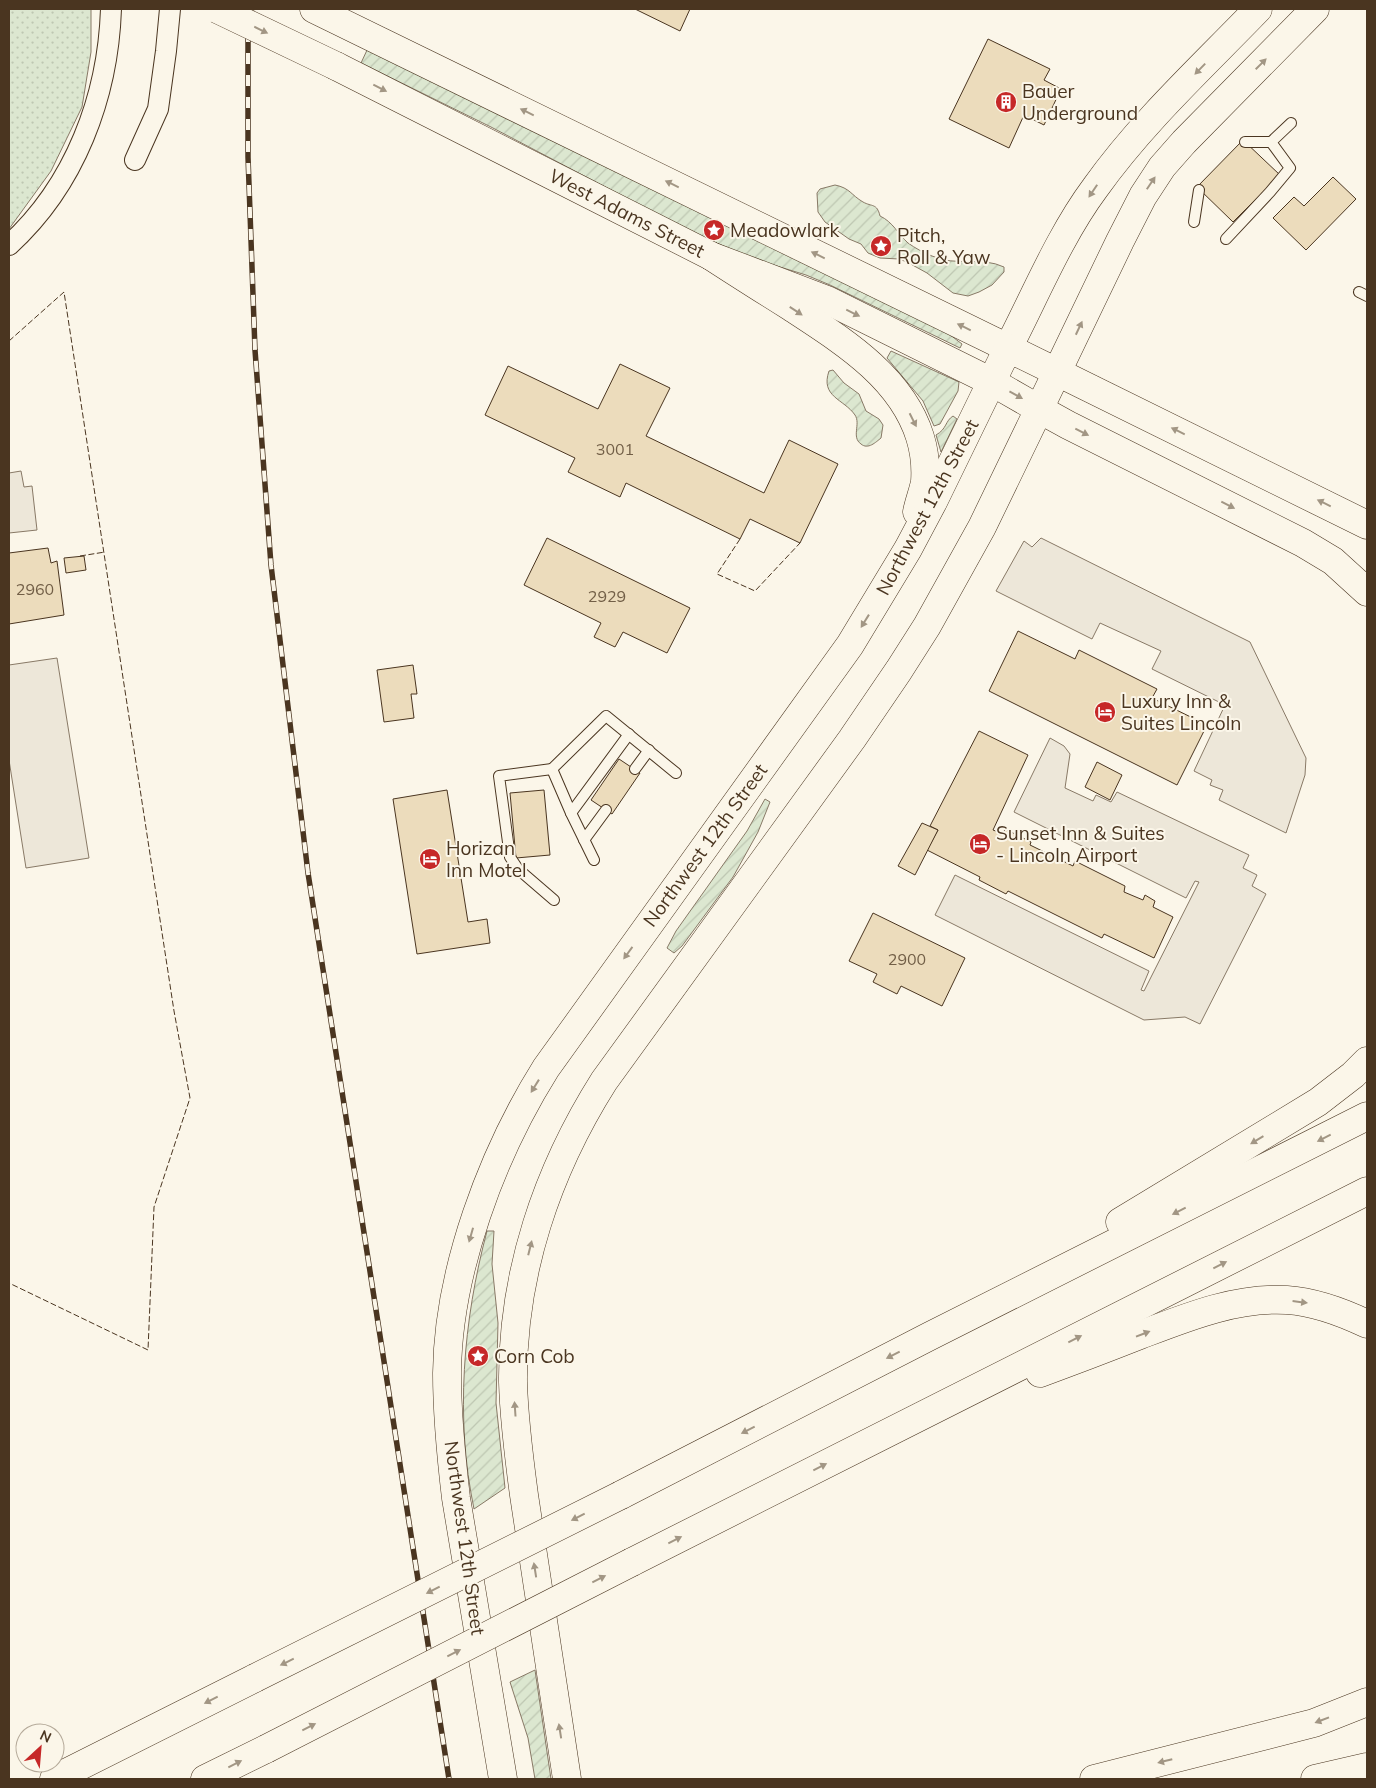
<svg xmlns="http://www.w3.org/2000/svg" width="1376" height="1788" viewBox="0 0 1376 1788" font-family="Mulish,sans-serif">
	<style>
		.grass { fill: url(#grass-dots); stroke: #887966 }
		.garden { fill: url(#garden-furrows); stroke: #887966 }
		.parking { fill: #ede7d9; stroke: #887966 }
		.building { fill: #ecdcbc; stroke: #4a3520 }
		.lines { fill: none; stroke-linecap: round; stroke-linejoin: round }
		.lane-casing { stroke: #4a3520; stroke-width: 12 }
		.street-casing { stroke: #4a3520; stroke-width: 22 }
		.secondary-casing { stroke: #4a3520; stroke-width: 29 }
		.primary-casing { stroke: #4a3520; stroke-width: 29 }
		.highway-casing { stroke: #4a3520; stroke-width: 29 }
		.lane { stroke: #fbf6e9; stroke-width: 10 }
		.street { stroke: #fbf6e9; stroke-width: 20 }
		.secondary { stroke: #fbf6e9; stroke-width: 28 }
		.primary { stroke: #fbf6e9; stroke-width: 28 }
		.highway { stroke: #fbf6e9; stroke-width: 28 }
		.rail-casing { stroke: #4a3520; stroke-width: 5.5 }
		.rail { stroke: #fbf6e9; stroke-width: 4; stroke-dasharray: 11; stroke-linecap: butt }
		.secondary-bridge-casing { stroke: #4a3520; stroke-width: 29; stroke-linecap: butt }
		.highway-bridge-casing { stroke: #4a3520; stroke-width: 29; stroke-linecap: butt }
		.secondary-bridge { stroke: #fbf6e9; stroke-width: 28 }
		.highway-bridge { stroke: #fbf6e9; stroke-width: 28 }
		.fence { stroke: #4a3520; stroke-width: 1; stroke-dasharray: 6 2.5; stroke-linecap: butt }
		.oneway { fill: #a29684 }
		.labels { text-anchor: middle; stroke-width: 4; stroke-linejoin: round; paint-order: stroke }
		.number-label { font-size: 16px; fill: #725f47 }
		.poi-label { font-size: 19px; fill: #4a3520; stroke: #fbf6e9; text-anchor: start }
		.street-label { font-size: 19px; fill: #4a3520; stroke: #fbf6e9 }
	</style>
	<defs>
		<pattern id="grass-dots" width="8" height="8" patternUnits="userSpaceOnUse" patternTransform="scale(1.25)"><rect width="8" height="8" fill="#dce7d0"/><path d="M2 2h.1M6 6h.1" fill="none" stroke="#bec7b2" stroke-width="1.8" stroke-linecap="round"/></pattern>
		<pattern id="garden-furrows" width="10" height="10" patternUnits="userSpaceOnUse" patternTransform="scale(1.25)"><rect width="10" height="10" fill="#dce7d0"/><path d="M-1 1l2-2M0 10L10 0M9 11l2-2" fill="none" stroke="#bec7b2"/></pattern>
	</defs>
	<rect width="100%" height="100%" fill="#fbf6e9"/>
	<!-- grass -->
	<polygon class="grass" points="9,9 91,9 91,52 82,107 51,171 9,229"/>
	<!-- garden -->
	<g class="garden">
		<polygon points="368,48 945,331 962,344 960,348 830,285 806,275 754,259 693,233 491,127 361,63"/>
		<path d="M835,185C850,188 851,195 863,202C872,207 877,203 880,216C893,222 898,234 908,243C915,248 924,253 932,256C956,267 981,256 1004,267V272L992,285L979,292L968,296L953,293L927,273L907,262L899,259L880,258L868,253L861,244L849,239L825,222L818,212L817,193L820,189Z"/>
		<polygon points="891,351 959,382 958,391 940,424 934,426 923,401 887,358"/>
		<path d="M833,370L844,383L859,394L866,411L879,419L883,425L881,438C876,442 868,450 861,444C851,437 861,424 855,415C844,399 820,397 829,371Z"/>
		<path d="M953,416L957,419L941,452L936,435C947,429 945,421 953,416Z"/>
		<polygon points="765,799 770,802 758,832 733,877 682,946 674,953 667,948 676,931 747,831"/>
		<path d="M487,1231H494L492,1264L498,1323L496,1403L505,1488L474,1509C455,1418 463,1321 487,1231Z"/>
		<polygon points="535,1670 551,1779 535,1779 528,1738 510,1682"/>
	</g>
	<!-- parking -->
	<g class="parking">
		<polygon points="21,471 24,487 32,486 37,530 9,533 9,473"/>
		<polygon points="1041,538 1250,642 1306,758 1305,775 1286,833 1219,800 1223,790 1210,785 1212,780 1194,771 1225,705 1152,669 1161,651 1100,623 1092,639 996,591 1024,541 1032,547"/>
		<polygon points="57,658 89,858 26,868 9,760 9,665"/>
		<polygon points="1050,738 1064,746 1070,754 1065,788 1093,801 1096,795 1111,802 1117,792 1249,855 1243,868 1257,875 1252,886 1266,894 1200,1024 1185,1017 1144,1020 935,915 955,875 1149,971 1141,990 1144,991 1199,882 1195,881 1186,898 1014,812"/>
	</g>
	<!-- building -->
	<g class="building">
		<polygon points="635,9 690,9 680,31"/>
		<polygon points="988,39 1050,69 1044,80 1061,89 1044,125 1024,115 1009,148 949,119"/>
		<polygon points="1243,140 1280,175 1233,222 1197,187"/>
		<polygon points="1333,177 1356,199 1306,250 1273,218 1294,197 1304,206"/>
		<polygon points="620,364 670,388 646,436 764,493 789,440 838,464 800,543 750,519 740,539 626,483 620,497 568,472 575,458 485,415 508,366 598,409"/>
		<polygon points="547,538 690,608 667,653 623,632 615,647 594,637 601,623 524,585"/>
		<polygon points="48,548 51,563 57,561 64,615 9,624 9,553"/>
		<polygon points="84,556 86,570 66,573 64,558"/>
		<polygon points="1018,631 1075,659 1079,650 1157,689 1152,698 1207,725 1177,785 989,691"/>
		<polygon points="413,665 417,694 411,694 414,718 384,722 377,670"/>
		<polygon points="979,731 1028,755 993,830 1003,834 1005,829 1031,842 1030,845 1073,866 1075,861 1125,886 1124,892 1143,900 1145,895 1155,901 1153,907 1173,917 1154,958 1104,934 1102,938 1008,891 1006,894 979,880 980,877 927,850 938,830 930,826"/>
		<polygon points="619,759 640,773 612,814 591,800"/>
		<polygon points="1097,762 1122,775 1110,800 1085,787"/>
		<polygon points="447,790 468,922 487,919 490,943 417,954 393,799"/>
		<polygon points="544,790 550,855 516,858 510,793"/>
		<polygon points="922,823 938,830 915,875 898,866"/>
		<polygon points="873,913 965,958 942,1006 901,986 897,994 873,982 877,974 849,961"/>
	</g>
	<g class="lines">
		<!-- lane casing -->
		<g class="lane-casing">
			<g id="lane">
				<polyline points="1245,142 1271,142"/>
				<polyline points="1194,222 1199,190"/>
				<polyline points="1226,239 1270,192 1290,168 1271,142 1291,123"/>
				<polyline points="1359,292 1367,296"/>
				<polyline points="552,769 499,776 510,857 518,869 554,900"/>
				<polyline points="635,769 649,750"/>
				<polyline points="571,813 629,734"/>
				<polyline points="584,840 606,810"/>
				<polyline points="594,860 571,813 552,769 606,716 676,773"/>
			</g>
		</g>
		<!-- street casing -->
		<g class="street-casing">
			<g id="street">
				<polyline points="135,160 158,109 166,51 170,9"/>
				<path d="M9,245C75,185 108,97 111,9"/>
			</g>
		</g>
		<!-- secondary casing -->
		<g class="secondary-casing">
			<g id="secondary">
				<path d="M314,9L1008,348C1035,296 1060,235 1095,188C1141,123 1203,66 1258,9"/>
				<polyline points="336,66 711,256 827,300 992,382"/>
				<polyline points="1057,372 1120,241 1143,196 1162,167 1184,142 1315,9"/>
			</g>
		</g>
		<!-- primary casing -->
		<g class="primary-casing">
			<g id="primary">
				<path d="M711,256C737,273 764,290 791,307C841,340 901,376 920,437C924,450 926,468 925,482C923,492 919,502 917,512"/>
				<polyline points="992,382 1039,409"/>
				<path d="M503,1779L456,1498C451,1456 447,1414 447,1373C448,1271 492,1154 546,1068L850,645L908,549L933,502L1008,348L1057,372L982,527L927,626L899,670L852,739L604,1081C547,1171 512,1274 513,1382C514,1419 519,1458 524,1495L567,1779"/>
			</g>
		</g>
		<!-- highway casing -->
		<g class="highway-casing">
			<g id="highway">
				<polyline points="1057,372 1367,525"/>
				<polyline points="1039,409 1068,425 1303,543 1333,561 1367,592"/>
				<polyline points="1120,1222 1318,1102 1353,1075 1367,1061"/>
				<path d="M1040,1373C1073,1361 1107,1348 1140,1335C1187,1317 1236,1297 1287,1300C1316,1302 1342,1312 1367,1324"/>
				<polyline points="621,1495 930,1336 1367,1116"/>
				<polyline points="632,1562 1367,1191"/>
				<polyline points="54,1779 255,1678"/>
				<polyline points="205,1779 266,1749"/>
				<polyline points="1094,1779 1314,1723 1367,1702"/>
				<polyline points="1315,1779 1367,1767"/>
			</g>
		</g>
		<!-- lane -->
		<use href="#lane" class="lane"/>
		<!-- street -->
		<use href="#street" class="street"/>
		<!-- secondary -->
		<use href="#secondary" class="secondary"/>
		<!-- primary -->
		<use href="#primary" class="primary"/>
		<!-- highway -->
		<use href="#highway" class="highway"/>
		<!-- rail casing -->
		<g class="rail-casing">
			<polyline id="rail" points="248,9 248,157 255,350 271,565 308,873 449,1779"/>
		</g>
		<!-- rail -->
		<use href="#rail" class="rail"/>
		<!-- secondary-bridge casing -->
		<g class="secondary-bridge-casing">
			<polyline id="secondary-bridge" points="217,9 336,66"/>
		</g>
		<!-- highway-bridge casing -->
		<g class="highway-bridge-casing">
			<g id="highway-bridge">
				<polyline points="255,1678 621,1495"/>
				<polyline points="266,1749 632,1562"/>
			</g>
		</g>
		<!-- secondary-bridge -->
		<use href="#secondary-bridge" class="secondary-bridge"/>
		<!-- highway-bridge -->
		<use href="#highway-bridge" class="highway-bridge"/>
		<!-- fence -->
		<g class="fence">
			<polyline points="9,341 64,292 174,1011 190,1098 154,1207 148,1350 9,1283"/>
			<polyline points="740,539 717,574 755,591 800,543"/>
			<polyline points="80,556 105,552"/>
		</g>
	</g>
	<!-- one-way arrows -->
	<defs><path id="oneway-solid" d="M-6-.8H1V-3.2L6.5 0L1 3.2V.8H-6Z" transform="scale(1.25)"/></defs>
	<g class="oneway">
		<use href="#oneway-solid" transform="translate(261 30) rotate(26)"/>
		<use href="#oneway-solid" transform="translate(1261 64) rotate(-45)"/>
		<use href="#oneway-solid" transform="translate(1200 69) rotate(134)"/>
		<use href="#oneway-solid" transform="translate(380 88) rotate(27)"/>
		<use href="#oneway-solid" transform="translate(527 112) rotate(-154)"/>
		<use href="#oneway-solid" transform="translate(1151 183) rotate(-56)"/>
		<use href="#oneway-solid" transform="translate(672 184) rotate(-154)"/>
		<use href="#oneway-solid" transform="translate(1093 191) rotate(124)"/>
		<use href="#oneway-solid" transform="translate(818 255) rotate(-154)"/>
		<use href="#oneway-solid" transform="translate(796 311) rotate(33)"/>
		<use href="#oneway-solid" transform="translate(853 313) rotate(26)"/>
		<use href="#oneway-solid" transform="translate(964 327) rotate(-154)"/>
		<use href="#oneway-solid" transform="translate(1079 328) rotate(-65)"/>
		<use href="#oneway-solid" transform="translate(1016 395) rotate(29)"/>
		<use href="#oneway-solid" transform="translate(913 420) rotate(63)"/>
		<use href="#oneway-solid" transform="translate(1178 431) rotate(-154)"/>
		<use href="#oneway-solid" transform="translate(1082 432) rotate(27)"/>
		<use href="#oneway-solid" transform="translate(1324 503) rotate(-154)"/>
		<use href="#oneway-solid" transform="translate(1228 505) rotate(27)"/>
		<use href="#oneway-solid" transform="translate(865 621) rotate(122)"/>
		<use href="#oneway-solid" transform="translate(628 953) rotate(126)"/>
		<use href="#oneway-solid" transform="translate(535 1086) rotate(122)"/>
		<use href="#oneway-solid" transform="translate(1324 1138) rotate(153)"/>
		<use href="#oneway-solid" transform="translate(1257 1140) rotate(149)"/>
		<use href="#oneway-solid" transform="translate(1179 1211) rotate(153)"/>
		<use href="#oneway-solid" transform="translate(471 1235) rotate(106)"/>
		<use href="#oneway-solid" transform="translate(530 1248) rotate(-76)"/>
		<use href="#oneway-solid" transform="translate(1220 1265) rotate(-27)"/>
		<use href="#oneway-solid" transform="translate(1300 1302) rotate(7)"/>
		<use href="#oneway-solid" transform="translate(1143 1334) rotate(-21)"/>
		<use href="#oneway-solid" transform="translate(1075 1339) rotate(-27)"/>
		<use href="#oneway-solid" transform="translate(893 1355) rotate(153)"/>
		<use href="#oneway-solid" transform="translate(515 1409) rotate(-94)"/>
		<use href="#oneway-solid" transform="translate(748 1430) rotate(153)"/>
		<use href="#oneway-solid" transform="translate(820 1467) rotate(-27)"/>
		<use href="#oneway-solid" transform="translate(578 1517) rotate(153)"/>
		<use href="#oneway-solid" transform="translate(675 1540) rotate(-27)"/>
		<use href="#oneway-solid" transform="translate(535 1570) rotate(-99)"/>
		<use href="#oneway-solid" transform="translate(599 1579) rotate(-27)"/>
		<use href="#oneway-solid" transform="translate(433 1590) rotate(153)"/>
		<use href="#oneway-solid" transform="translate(454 1653) rotate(-27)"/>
		<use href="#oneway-solid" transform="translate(287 1662) rotate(154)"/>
		<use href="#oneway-solid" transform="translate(211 1700) rotate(153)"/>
		<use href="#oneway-solid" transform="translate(1322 1720) rotate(159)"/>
		<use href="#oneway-solid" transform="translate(309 1727) rotate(-27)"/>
		<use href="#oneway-solid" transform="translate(560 1731) rotate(-99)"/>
		<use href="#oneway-solid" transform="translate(1165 1761) rotate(166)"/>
		<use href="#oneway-solid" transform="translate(235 1764) rotate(-27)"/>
	</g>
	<!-- icons -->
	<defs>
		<g id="building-disc" transform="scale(1.125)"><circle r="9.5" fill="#c62828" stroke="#fbf6e9"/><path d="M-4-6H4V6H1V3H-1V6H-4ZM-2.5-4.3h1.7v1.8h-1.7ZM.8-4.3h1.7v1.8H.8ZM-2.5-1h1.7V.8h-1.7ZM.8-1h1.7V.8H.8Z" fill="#fff"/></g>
		<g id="sight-disc" transform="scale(1.125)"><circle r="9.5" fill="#c62828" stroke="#fbf6e9"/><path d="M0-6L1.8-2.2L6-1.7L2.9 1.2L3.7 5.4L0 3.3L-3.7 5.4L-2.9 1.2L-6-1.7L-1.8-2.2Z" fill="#fff"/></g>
		<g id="hotel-disc" transform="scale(1.125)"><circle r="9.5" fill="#c62828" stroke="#fbf6e9"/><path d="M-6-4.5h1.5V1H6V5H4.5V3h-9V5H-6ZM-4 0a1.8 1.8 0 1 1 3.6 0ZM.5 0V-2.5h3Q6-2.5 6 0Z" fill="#fff"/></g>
	</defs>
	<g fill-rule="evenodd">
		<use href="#building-disc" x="1006" y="102"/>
		<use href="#sight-disc" x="714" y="230"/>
		<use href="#sight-disc" x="881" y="246"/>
		<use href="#hotel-disc" x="1105" y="712"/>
		<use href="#hotel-disc" x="980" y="844"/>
		<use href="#hotel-disc" x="430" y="859"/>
		<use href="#sight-disc" x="478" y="1356"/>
	</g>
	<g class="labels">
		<!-- number labels -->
		<g class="number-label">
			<text x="615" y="455">3001</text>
			<text x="35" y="595">2960</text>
			<text x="607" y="602">2929</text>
			<text x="907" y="965">2900</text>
		</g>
		<!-- poi labels -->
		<g class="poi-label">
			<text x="1022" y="98">Bauer<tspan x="1022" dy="22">Underground</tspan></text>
			<text x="730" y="237">Meadowlark</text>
			<text x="897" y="242">Pitch,<tspan x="897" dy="22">Roll &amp; Yaw</tspan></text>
			<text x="1121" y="708">Luxury Inn &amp;<tspan x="1121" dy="22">Suites Lincoln</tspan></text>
			<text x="996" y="840">Sunset Inn &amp; Suites<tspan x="996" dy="22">- Lincoln Airport</tspan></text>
			<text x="446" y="855">Horizan<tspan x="446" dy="22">Inn Motel</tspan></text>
			<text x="494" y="1363">Corn Cob</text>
		</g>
		<!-- street labels -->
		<g class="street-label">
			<text transform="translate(627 213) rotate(27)" y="7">West Adams Street</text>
			<text transform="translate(927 507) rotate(-62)" y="7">Northwest 12th Street</text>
			<text transform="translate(705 845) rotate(-54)" y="7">Northwest 12th Street</text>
			<text transform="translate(465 1538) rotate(82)" y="7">Northwest 12th Street</text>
		</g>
	</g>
	<!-- border -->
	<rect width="1376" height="1788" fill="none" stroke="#4a3520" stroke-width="20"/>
	<!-- north arrow -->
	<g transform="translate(40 1748) rotate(26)"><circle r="24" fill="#fbf6e9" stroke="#b4a999"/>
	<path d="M0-4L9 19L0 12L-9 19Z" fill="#c62828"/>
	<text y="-8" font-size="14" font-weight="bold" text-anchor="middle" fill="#4a3520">N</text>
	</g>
</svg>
